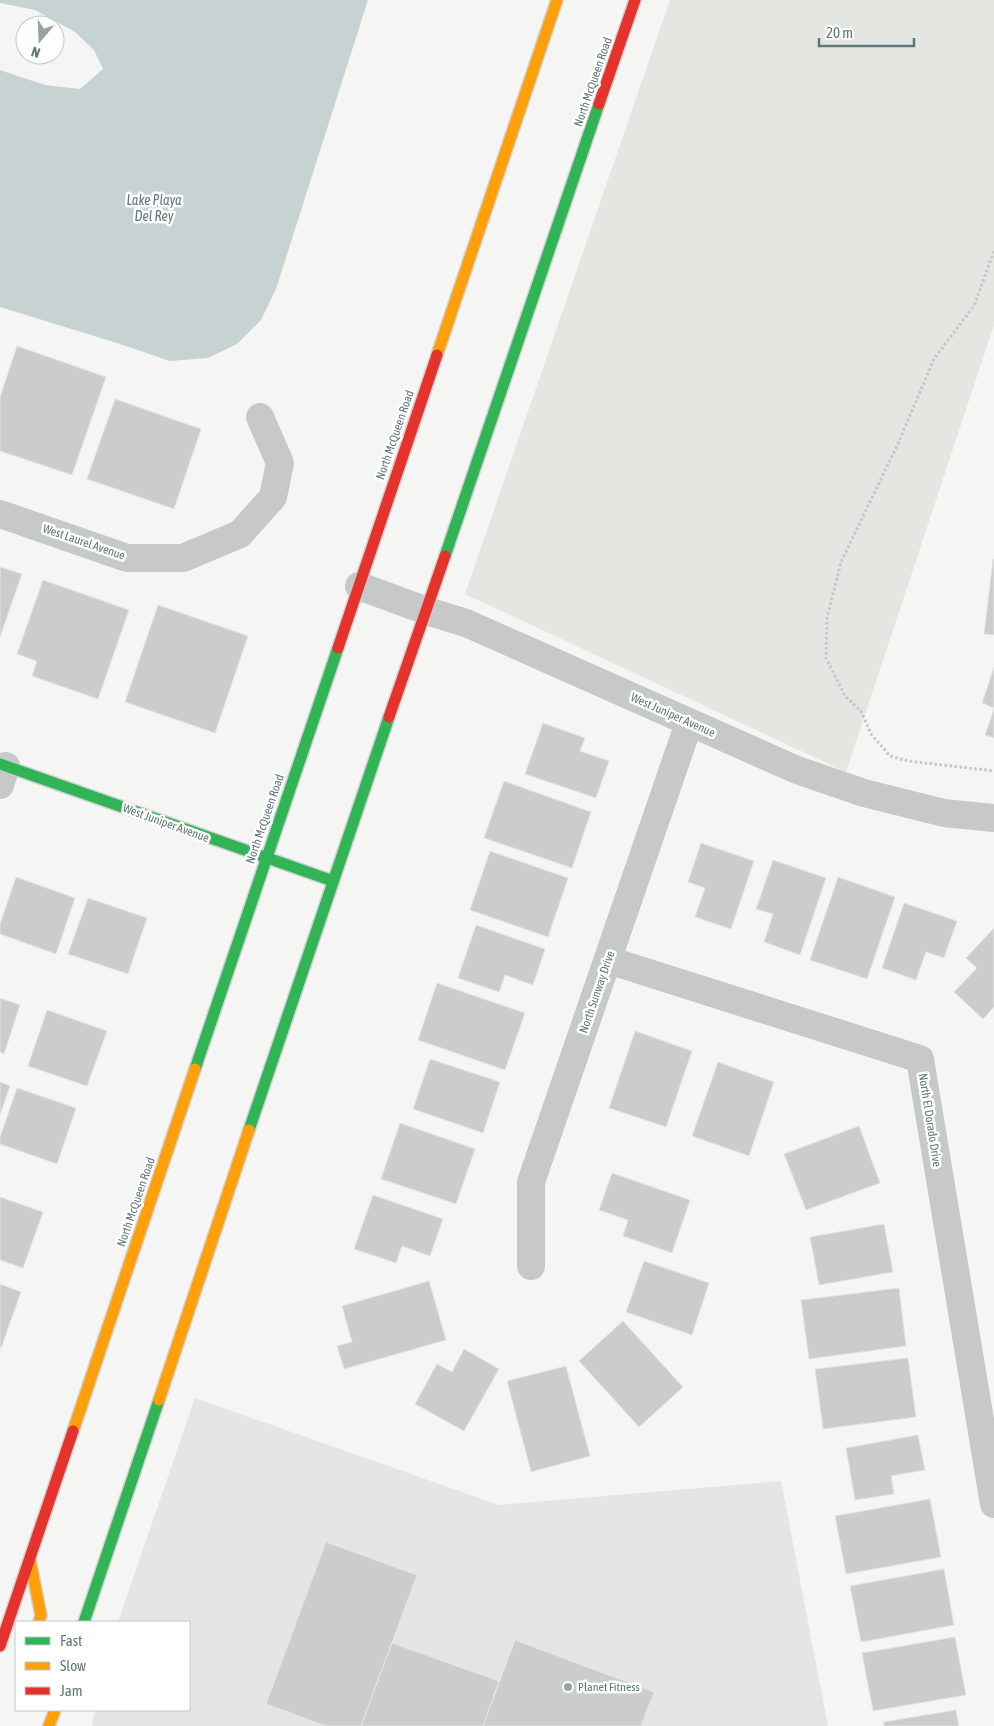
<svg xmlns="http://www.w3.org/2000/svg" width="994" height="1726" viewBox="0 0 994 1726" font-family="'Asap Condensed',sans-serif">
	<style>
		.built { fill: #e4e5e4 }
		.green { fill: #e4e7e1 }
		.water { fill: #c7d3d2 }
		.building { fill: #cbcdcd; stroke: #e4e4e4 }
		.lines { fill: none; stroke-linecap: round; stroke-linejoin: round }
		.fast-casing { stroke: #d0d2d2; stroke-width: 14 }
		.slow-casing { stroke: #d0d2d2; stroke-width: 14 }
		.jam-casing { stroke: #d0d2d2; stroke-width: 14 }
		.path { stroke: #c5c6c7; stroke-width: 3; stroke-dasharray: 2.5 2.5; stroke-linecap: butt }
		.street { stroke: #c7c9c9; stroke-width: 28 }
		.fast { stroke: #30b455; stroke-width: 11 }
		.slow { stroke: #ff9f0a; stroke-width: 11 }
		.jam { stroke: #e5322d; stroke-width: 11 }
		.poi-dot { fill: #95a3a6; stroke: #fff; stroke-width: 2 }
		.labels { text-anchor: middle; stroke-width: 5; stroke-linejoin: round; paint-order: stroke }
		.street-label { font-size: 12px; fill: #62777c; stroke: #fff }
		.poi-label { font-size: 12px; fill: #62777c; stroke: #fff; text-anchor: start }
		.water-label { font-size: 14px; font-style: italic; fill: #5e7778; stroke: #fff }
	</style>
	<rect width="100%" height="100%" fill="#f5f5f4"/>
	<!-- built -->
	<polygon class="built" points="195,1398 499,1505 781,1481 828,1726 92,1726 95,1710 189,1710 189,1622 118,1622"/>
	<!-- green -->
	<polygon class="green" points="670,0 994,0 994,325 846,772 465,594"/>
	<!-- water -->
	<polygon class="water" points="0,0 368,0 276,289 261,320 237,344 208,358 170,361 117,343 0,307 0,70 45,85 80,89 103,69 94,50 75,32 35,10 0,3"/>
	<!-- building -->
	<g class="building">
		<polygon points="17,346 106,377 72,475 0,451 0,397"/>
		<polygon points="115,399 201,429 174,509 87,479"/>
		<polygon points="993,559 994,559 994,635 984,634"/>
		<polygon points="0,567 22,574 0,637"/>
		<polygon points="43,580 129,610 98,699 32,676 37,661 17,654"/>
		<polygon points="158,605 248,636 215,733 125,702"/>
		<polygon points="994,667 994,708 982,703"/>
		<polygon points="994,709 994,738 985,735"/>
		<polygon points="543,723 585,738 580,751 609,761 596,798 525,774"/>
		<polygon points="504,781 591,812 572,868 484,838"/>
		<polygon points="701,843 754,861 731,929 695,917 705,888 688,882"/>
		<polygon points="490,851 568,878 548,937 470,910"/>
		<polygon points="773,860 826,878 800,955 764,942 773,914 756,909"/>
		<polygon points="16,877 75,898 56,954 0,934 0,924"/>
		<polygon points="838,877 895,897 867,979 810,960"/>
		<polygon points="88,898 147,918 128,974 68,954"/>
		<polygon points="904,903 957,921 944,958 926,952 916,980 882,968"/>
		<polygon points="476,925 545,949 533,985 505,975 499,992 458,978"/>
		<polygon points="994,928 994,1007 983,1019 954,992 977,968 966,958"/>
		<polygon points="437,983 525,1013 505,1070 418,1040"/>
		<polygon points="0,998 20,1005 4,1054 0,1052"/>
		<polygon points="47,1010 107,1031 87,1086 28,1066"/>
		<polygon points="635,1031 692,1051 666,1127 609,1108"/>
		<polygon points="430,1059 500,1082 483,1133 413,1109"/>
		<polygon points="718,1062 774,1082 749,1156 692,1136"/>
		<polygon points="0,1082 10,1086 0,1115"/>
		<polygon points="17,1088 76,1108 57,1164 0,1144 0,1137"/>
		<polygon points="400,1123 475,1149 456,1204 381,1179"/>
		<polygon points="859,1126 880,1183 806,1210 784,1154"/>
		<polygon points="612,1173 690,1200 672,1253 623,1236 628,1220 599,1210"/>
		<polygon points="373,1195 443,1219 430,1256 402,1246 396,1263 354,1249"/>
		<polygon points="0,1197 43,1212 23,1268 0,1260"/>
		<polygon points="884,1224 893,1272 819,1285 810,1237"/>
		<polygon points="644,1261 709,1283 692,1335 626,1312"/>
		<polygon points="429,1281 446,1340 344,1369 337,1346 352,1342 342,1306"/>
		<polygon points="0,1284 21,1292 1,1348 0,1347"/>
		<polygon points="899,1288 906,1346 809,1359 801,1300"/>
		<polygon points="623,1321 683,1387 639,1427 579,1361"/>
		<polygon points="464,1349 499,1369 464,1431 415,1404 437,1364 452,1372"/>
		<polygon points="908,1358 916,1417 823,1429 815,1369"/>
		<polygon points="566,1366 590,1456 531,1472 507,1381"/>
		<polygon points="918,1435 925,1470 891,1476 894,1494 855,1500 846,1448"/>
		<polygon points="930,1499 941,1557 846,1574 835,1516"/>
		<polygon points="326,1542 417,1575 361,1726 326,1726 266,1704"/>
		<polygon points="944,1569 954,1625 861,1642 850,1586"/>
		<polygon points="955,1637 966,1695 873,1711 862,1653"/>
		<polygon points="515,1640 654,1692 641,1726 483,1726"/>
		<polygon points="392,1643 499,1681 483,1726 361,1726"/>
		<polygon points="956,1710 959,1726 884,1726 883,1722"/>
	</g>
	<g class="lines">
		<!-- fast casing -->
		<g class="fast-casing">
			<g id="fast">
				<polyline points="445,556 599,104"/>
				<polyline points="0,764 333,881"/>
				<polyline points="195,1069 338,648"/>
				<polyline points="249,1130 389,717"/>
				<polyline points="84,1622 159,1400"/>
			</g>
		</g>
		<!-- slow casing -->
		<g class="slow-casing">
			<g id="slow">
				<polyline points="437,355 557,0"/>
				<polyline points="159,1400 249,1130"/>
				<polyline points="73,1431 195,1069"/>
				<polyline points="30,1560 41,1615 39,1622"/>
				<polyline points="49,1726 55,1710"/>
			</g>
		</g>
		<!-- jam casing -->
		<g class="jam-casing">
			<g id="jam">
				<polyline points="599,104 635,0"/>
				<polyline points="338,648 437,355"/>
				<polyline points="389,717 445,556"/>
				<polyline points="0,1646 73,1431"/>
			</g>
		</g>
		<!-- path -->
		<polyline class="path" points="994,251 974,306 934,359 897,446 841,562 827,618 826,658 845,696 861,711 871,734 890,756 908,761 994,771"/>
		<!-- street -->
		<g class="street">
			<polyline points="0,514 127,558 183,558 240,534 273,497 280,463 260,417"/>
			<polyline points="359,586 427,611 466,623 797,770 864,793 944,813 994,818"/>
			<polyline points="0,785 6,766"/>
			<polyline points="608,960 920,1059 994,1504"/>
			<polyline points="531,1266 531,1182 689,723"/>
		</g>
		<!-- fast -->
		<use href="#fast" class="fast"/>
		<!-- slow -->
		<use href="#slow" class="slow"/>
		<!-- jam -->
		<use href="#jam" class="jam"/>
	</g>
	<!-- markers -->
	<circle class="poi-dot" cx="568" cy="1687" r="5"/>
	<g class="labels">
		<!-- street labels -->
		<g class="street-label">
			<text transform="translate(593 82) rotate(-71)" y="4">North McQueen Road</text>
			<text transform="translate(395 435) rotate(-71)" y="4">North McQueen Road</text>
			<text transform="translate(84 542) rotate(19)" y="4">West Laurel Avenue</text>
			<text transform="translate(673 715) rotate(24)" y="4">West Juniper Avenue</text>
			<text transform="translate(265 819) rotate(-71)" y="4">North McQueen Road</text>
			<text transform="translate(166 823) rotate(20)" y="4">West Juniper Avenue</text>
			<text transform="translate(597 992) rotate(-71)" y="4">North Sunway Drive</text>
			<text transform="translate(930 1120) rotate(81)" y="4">North El Dorado Drive</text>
			<text transform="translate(136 1202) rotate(-71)" y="4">North McQueen Road</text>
		</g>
		<!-- poi labels -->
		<g class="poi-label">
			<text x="578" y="1691">Planet Fitness</text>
		</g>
		<!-- water labels -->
		<g class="water-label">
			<text x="154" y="205">Lake Playa<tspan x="154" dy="16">Del Rey</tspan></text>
		</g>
	</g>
	<!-- legend -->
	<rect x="15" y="1621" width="175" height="90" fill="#ffffff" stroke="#c0c9cb"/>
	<rect x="25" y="1637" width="25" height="8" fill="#30b455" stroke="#c0c9cb"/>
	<text x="60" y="1646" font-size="15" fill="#62777c">Fast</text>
	<rect x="25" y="1662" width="25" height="8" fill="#ff9f0a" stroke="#c0c9cb"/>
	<text x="60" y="1671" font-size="15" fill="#62777c">Slow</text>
	<rect x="25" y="1687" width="25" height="8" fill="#e5322d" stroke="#c0c9cb"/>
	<text x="60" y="1696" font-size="15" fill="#62777c">Jam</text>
	<!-- north arrow -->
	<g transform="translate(40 40) rotate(199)"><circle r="24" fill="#ffffff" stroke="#c0c9cb"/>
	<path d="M0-4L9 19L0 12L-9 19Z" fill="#95a3a6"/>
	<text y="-8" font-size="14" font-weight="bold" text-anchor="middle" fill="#62777c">N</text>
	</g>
	<!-- scale -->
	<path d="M819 38v8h95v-8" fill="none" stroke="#62777c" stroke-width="2.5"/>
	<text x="826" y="38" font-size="15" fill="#62777c" stroke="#ffffff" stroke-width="4" paint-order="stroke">20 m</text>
</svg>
